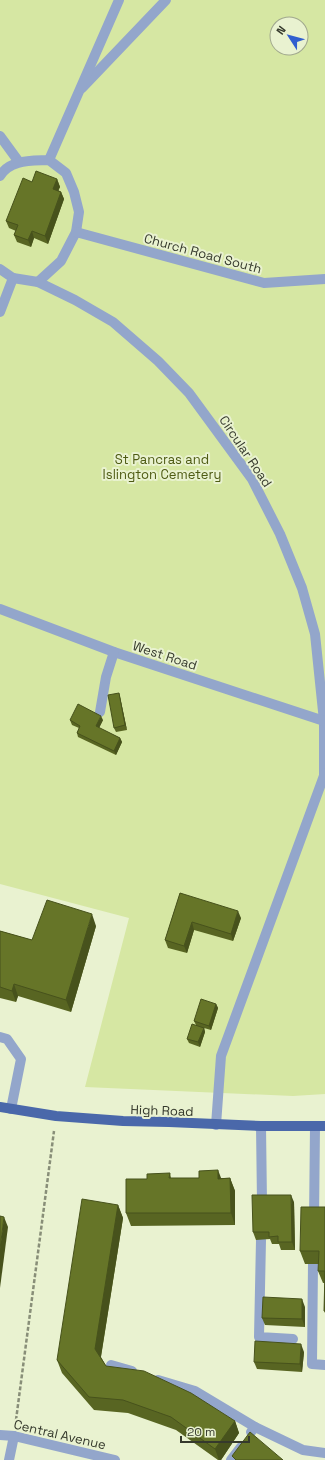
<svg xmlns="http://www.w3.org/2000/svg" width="325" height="1460" viewBox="0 0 325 1460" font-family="'Space Grotesk',sans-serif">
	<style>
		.green { fill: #d6e7a3; fill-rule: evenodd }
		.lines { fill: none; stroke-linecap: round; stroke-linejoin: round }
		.path { stroke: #888e78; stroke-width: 2.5; stroke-dasharray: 4 2; stroke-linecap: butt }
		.minor { stroke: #93a6cb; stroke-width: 10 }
		.major { stroke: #4a68aa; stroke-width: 10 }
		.wall { fill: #586522 }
		.shaded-wall { fill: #47521c }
		.building { fill: #667528; stroke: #47521c }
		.labels { text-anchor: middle; stroke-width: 4; stroke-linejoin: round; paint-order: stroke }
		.street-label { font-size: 13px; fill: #35392c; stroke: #e9f2d0 }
		.park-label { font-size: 13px; fill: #4e5b13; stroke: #e9f2d0 }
	</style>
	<rect width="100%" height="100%" fill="#e9f2d0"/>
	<!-- green -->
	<path class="green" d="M0,0H325V1094L293,1096L85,1087L129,918L0,884ZM277,24H301V48H277Z"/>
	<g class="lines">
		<!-- path -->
		<polyline class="path" points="16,1420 54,1131"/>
		<!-- minor -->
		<g class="minor">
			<polyline points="82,88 166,0"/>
			<polyline points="0,136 19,162"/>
			<polyline points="49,160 119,0"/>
			<path d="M0,176C10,159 32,161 49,160L66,173L74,192L79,212L76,232L61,261L38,282"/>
			<polyline points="76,232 264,283 325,279"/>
			<polyline points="0,269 13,278 38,282 75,300 113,322 158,361 189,393 252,479 280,534 302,588 315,634 324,721 324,775"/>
			<polyline points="0,312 13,278"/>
			<polyline points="0,609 114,652 324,721"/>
			<polyline points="100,712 106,677 114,652"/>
			<polyline points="0,1037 7,1039 21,1059 11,1109"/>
			<polyline points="216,1125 221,1056 325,773"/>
			<polyline points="261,1126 262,1203"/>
			<polyline points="314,1220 315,1127"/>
			<polyline points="261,1240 259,1337 293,1339"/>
			<polyline points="313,1264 312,1364 325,1365"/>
			<polyline points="111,1365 132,1371"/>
			<polyline points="158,1380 195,1391 255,1427"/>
			<polyline points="251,1432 255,1427 303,1450 325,1453"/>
			<polyline points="0,1435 14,1436 115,1460"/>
			<polyline points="9,1460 14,1436"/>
			<polyline points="231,1460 241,1447"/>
		</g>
		<!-- major -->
		<polyline class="major" points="0,1107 56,1116 123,1121 169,1122 261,1126 325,1126"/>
	</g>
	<!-- wall -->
	<g class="wall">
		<polygon points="57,179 60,187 58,190 61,192 64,199 48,244 34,238 31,247 17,242 14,235 16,231 9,228 6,221 32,182"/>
		<polygon points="119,693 120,697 127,730 116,732 114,728"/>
		<polygon points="70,720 103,720 99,728 120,738 122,742 116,755 78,737 77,733 79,728 72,725"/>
		<polygon points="180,893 241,918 233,941 194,930 187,953 168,948 165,940"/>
		<polygon points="96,926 71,1012 18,996 16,1002 0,998 0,931 32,940"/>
		<polygon points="216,1004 218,1008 211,1030 204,1028 205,1032 200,1047 189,1043 187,1039 196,1025 194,1021"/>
		<polygon points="170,1173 171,1178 230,1178 235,1191 235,1225 131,1226 126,1213 147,1179"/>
		<polygon points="294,1202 295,1250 281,1250 279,1244 272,1244 270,1239 256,1240 253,1232"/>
		<polygon points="118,1205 123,1218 101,1357 106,1366 235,1421 239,1433 221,1460 218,1460 176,1430 128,1413 94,1410 62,1373 57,1360"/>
		<polygon points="325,1207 325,1313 324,1311 325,1283 323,1283 318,1271 319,1264 305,1264 300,1251"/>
		<polygon points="305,1307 305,1327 265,1325 262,1318"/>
		<polygon points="304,1352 302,1372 257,1369 254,1362"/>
	</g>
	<!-- shaded-wall -->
	<g class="shaded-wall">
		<polygon points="57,179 60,187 56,196 53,189"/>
		<polygon points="61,192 64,199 48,244 45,236"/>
		<polygon points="32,231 34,238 31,247 28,240"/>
		<polygon points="119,693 120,697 127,730 125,725"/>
		<polygon points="101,716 103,720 98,730 96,726"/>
		<polygon points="120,738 122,742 116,755 114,751"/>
		<polygon points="238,911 241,918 233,941 231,934"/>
		<polygon points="92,914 96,926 71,1012 66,1000"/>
		<polygon points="192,922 194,930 187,953 184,946"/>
		<polygon points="14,984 18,996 16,1002 12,991"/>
		<polygon points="216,1004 218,1008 211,1030 209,1026"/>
		<polygon points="204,1028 205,1032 200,1047 198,1042"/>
		<polygon points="218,1170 223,1183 218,1179"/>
		<polygon points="230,1178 235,1191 235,1225 231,1213"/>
		<polygon points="291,1195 294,1202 295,1250 292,1242"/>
		<polygon points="118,1205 123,1218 100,1362 95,1349"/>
		<polygon points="4,1217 8,1227 0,1288 0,1249"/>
		<polygon points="302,1299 305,1307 305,1327 302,1319"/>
		<polygon points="301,1344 304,1352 302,1372 300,1364"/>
		<polygon points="235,1421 239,1433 221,1460 219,1460 215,1449"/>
	</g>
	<!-- building -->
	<g class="building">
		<polygon points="36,171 57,179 53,189 61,192 45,236 32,231 28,240 14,235 18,225 6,221 23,178 32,182"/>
		<polygon points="119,693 125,725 114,728 108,695"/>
		<polygon points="78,704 101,716 96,726 120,738 114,751 77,733 80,726 70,720"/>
		<polygon points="180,893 238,911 231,934 192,922 184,946 165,940"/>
		<polygon points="47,900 92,914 66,1000 14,984 12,991 0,987 0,931 32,940"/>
		<polygon points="201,999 216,1004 209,1026 194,1021"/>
		<polygon points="192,1024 204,1028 198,1042 187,1039"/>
		<polygon points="218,1170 218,1179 230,1178 231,1213 126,1213 126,1179 147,1179 147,1174 170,1173 169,1178 199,1178 199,1171"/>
		<polygon points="252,1195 291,1195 292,1242 278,1242 278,1236 269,1237 269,1232 253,1232"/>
		<polygon points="82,1199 118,1205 95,1349 106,1366 144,1371 191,1393 235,1421 215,1449 171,1417 123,1400 89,1397 57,1360"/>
		<polygon points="301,1207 325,1207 325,1311 324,1311 325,1271 318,1271 319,1251 300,1251"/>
		<polygon points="0,1216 4,1217 0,1249"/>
		<polygon points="263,1297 302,1299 302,1319 262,1318"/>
		<polygon points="255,1341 301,1344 300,1364 254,1362"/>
		<polygon points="250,1432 283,1460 236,1460 232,1456"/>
	</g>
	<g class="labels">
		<!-- street labels -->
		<g class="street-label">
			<text transform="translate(203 253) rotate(15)" y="5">Church Road South</text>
			<text transform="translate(246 451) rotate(56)" y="5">Circular Road</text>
			<text transform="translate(165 655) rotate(18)" y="5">West Road</text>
			<text transform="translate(162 1110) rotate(2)" y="5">High Road</text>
			<text transform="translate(60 1434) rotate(13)" y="5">Central Avenue</text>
		</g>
		<!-- park labels -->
		<g class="park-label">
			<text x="162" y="464">St Pancras and<tspan x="162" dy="15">Islington Cemetery</tspan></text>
		</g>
	</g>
	<!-- north arrow -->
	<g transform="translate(289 36) rotate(306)"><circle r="19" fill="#e9f2d0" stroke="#a1a88e"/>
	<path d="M0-3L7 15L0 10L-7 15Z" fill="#315fcf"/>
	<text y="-6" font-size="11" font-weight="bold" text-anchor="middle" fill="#35392c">N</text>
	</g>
	<!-- scale -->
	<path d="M181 1436v6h68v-6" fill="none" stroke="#35392c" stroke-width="2"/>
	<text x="187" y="1436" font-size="12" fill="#35392c" stroke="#e9f2d0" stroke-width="3" paint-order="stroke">20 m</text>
</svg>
